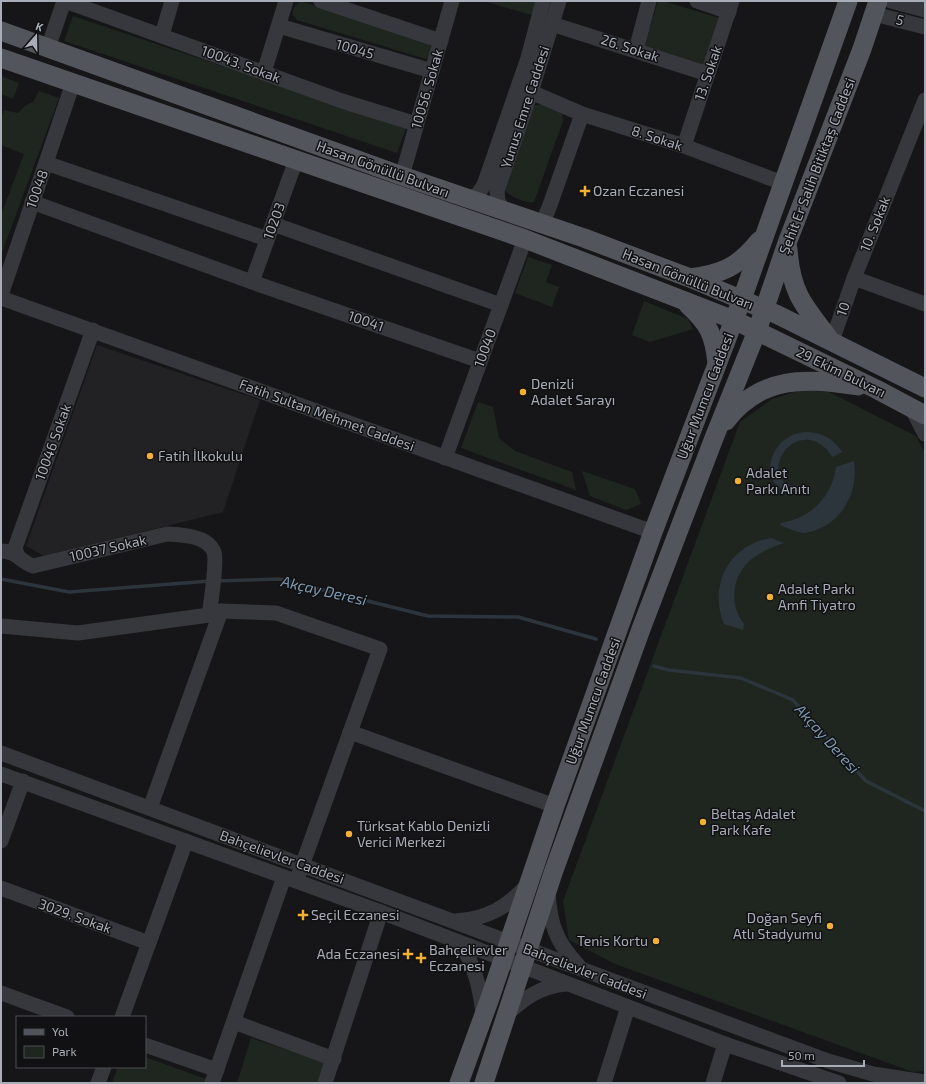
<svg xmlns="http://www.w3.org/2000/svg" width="926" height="1084" viewBox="0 0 926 1084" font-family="'Exo 2',sans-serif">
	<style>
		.built { fill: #222225 }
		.green { fill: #1e261f }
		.water { fill: #2c353c }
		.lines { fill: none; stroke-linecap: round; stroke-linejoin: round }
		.stream { stroke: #2c353c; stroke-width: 3.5 }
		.minor { stroke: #37383d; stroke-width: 15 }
		.major { stroke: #53555c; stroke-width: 19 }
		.poi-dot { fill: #f2b134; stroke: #111113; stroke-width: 1.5 }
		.labels { text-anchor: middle; stroke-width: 3; stroke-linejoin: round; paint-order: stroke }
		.street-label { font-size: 14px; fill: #a8adb8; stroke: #111113 }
		.poi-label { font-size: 14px; fill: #a8adb8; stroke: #111113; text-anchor: start }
		.water-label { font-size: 15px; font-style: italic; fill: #7f9bb3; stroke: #111113 }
	</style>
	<rect width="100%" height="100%" fill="#161618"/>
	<!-- built -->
	<polygon class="built" points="97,345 260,400 223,512 44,556 26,546"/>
	<!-- green -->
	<g class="green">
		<polygon points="300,1 426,41 432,47 431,55 426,59 297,20 293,15 293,9"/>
		<polygon points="483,1 536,1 532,15"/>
		<polygon points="658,1 663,1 719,18 705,65 644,46"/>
		<polygon points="73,16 406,128 397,153 64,41"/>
		<polygon points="1,76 19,83 13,99 1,94"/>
		<polygon points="39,91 59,98 1,255 1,215 24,154 1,145 1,119 4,110 18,113 26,105 33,102"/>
		<path d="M542,104L562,113L563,121L534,202C522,203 515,198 505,191L529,107Z"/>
		<polygon points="528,257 552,265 546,282 559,287 552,307 515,293"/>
		<polygon points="644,301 688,319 693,329 650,342 632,335"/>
		<polygon points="801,390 829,392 916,436 925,453 925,1071 913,1072 615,964 569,940 563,901 740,422 772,399"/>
		<polygon points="478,402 493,407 499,438 515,451 572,472 576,490 461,448"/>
		<polygon points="582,471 635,489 641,504 626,510 590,496"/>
		<polygon points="251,1038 327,1063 320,1083 237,1083"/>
		<polygon points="145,1057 206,1079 205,1083 112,1083 118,1067 145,1067"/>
	</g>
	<!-- water -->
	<g class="water">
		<path d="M805,432C822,432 833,438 842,452L832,457C827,448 820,442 810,440C777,436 764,490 800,485L801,490C755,498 764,435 805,432Z"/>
		<path d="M854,461C858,489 846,517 819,529C815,530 809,533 804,533C796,532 787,528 780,525L781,523C811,518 832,497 836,467Z"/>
		<path d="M771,538L784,543C773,547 762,551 753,558C732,574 728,603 744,624L743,630L724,624C708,585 729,545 771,538Z"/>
	</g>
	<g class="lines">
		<!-- stream -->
		<g class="stream">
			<polyline points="1,579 69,592 210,581"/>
			<polyline points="216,581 279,579 428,616 518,617 596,639"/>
			<polyline points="654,666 669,670 741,678 793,700 866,781 925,811"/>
		</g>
		<!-- minor -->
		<g class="minor">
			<polyline points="65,1 342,101 416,124"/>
			<polyline points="321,1 441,41"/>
			<polyline points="697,1 729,12"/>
			<polyline points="891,1 925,10"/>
			<polyline points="874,14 925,27"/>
			<polyline points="552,24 708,74"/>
			<polyline points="279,26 432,71"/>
			<polyline points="162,35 172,1"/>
			<polyline points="48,48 64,1"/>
			<polyline points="636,50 649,1"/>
			<polyline points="264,72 286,1"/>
			<polyline points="531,92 582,114 684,146 783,183"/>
			<polyline points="925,100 854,278 925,304"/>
			<polyline points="684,146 732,1"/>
			<polyline points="46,163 267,239"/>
			<polyline points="402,176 452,1"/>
			<polyline points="469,199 478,194 484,185 528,58 543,1"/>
			<polyline points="32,202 252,282 480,361"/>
			<polyline points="504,211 498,201 497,191 531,92 559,1"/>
			<polyline points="273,224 501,305"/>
			<polyline points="542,224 550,205 582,114"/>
			<polyline points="252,282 296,160"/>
			<polyline points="1,295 73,83"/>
			<polyline points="1,298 653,532"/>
			<polyline points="832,341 854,278"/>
			<polyline points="911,407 925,434"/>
			<polyline points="445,458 525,239"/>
			<path d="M1,551C17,551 19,561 33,566L167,534C181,535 207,535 214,552C217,561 211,603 209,615"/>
			<polyline points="17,554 15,548 93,330"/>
			<polyline points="1,626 78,633 209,615 221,611 276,613 380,649 299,874"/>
			<polyline points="350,732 555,806"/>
			<polyline points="1,753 828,1061 873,1074 925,1082"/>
			<polyline points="1,774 381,912 725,1044 839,1083"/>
			<polyline points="150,808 221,611"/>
			<polyline points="1,841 23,781"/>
			<polyline points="1,888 149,943"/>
			<path d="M548,892C550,924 556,942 578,965"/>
			<path d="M456,921C487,919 508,907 528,884"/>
			<path d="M461,944C475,967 480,988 483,1014"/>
			<polyline points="1,993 67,1017"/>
			<path d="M508,1013C526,997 542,986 566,984"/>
			<polyline points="122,1017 186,841"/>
			<polyline points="234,1022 334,1059"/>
			<polyline points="145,1045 217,1070"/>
			<polyline points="98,1083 104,1067"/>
			<polyline points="212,1083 284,877"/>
			<polyline points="325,1083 381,912"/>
			<polyline points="604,1083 628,1007"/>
			<polyline points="713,1083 725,1044"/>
		</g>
		<!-- major -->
		<g class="major">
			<polyline points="1,31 402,176 584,238 690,278 778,315 925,388"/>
			<polyline points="1,58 525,239 734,320 876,389 925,415"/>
			<path d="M788,249C791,292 803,305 828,337"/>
			<path d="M690,278C722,274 738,267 759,241"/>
			<path d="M688,305C709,324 714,335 717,363"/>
			<path d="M726,421C760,376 807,377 858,386"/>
			<polyline points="459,1083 490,998 555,806 653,532 742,299 848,1"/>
			<polyline points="484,1083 553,873 641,629 714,438 757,331 787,243 862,49 878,1"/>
		</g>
	</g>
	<!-- markers -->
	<g class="poi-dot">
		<path d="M583 185h4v4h4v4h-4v4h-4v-4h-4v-4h4z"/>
		<circle cx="523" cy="392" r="4"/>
		<circle cx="150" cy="456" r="4"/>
		<circle cx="738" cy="481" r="4"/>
		<circle cx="770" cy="597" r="4"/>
		<circle cx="703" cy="822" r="4"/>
		<circle cx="349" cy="834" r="4"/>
		<path d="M301 909h4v4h4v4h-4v4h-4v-4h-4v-4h4z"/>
		<circle cx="830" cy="926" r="4"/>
		<circle cx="656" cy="941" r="4"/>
		<path d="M406 948h4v4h4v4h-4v4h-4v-4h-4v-4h4z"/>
		<path d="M419 952h4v4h4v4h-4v4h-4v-4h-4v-4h4z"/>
	</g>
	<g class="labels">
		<!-- street labels -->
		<g class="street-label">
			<text transform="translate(900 20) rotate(15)" y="5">5</text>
			<text transform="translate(630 48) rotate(18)" y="5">26. Sokak</text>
			<text transform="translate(355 49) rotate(16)" y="5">10045</text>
			<text transform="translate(241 64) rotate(20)" y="5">10043. Sokak</text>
			<text transform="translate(708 73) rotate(-71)" y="5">13. Sokak</text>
			<text transform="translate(427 89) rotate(-74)" y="5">10056. Sokak</text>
			<text transform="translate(525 107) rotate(-72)" y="5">Yunus Emre Caddesi</text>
			<text transform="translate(657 138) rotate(18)" y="5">8. Sokak</text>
			<text transform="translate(817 166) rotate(-69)" y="5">Şehit Er Salih Bitiktaş Caddesi</text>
			<text transform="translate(383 169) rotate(20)" y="5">Hasan Gönüllü Bulvarı</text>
			<text transform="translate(37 189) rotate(-71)" y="5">10048</text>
			<text transform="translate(274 221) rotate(-70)" y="5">10203</text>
			<text transform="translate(875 224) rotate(-68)" y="5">10. Sokak</text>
			<text transform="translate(688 279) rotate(22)" y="5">Hasan Gönüllü Bulvarı</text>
			<text transform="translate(843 309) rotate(-71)" y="5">10</text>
			<text transform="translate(366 321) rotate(19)" y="5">10041</text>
			<text transform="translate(485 348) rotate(-70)" y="5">10040</text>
			<text transform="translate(841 372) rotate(26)" y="5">29 Ekim Bulvarı</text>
			<text transform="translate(705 396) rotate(-69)" y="5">Uğur Mumcu Caddesi</text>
			<text transform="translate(327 415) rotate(20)" y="5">Fatih Sultan Mehmet Caddesi</text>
			<text transform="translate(53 442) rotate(-70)" y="5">10046 Sokak</text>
			<text transform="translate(108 548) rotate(-13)" y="5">10037 Sokak</text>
			<text transform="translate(593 701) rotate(-70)" y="5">Uğur Mumcu Caddesi</text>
			<text transform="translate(282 857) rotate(20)" y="5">Bahçelievler Caddesi</text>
			<text transform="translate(75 916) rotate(20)" y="5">3029. Sokak</text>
			<text transform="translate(585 971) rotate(21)" y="5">Bahçelievler Caddesi</text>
		</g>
		<!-- poi labels -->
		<g class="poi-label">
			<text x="593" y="196">Ozan Eczanesi</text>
			<text x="531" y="389">Denizli<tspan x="531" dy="16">Adalet Sarayı</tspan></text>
			<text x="158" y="461">Fatih İlkokulu</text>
			<text x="746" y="478">Adalet<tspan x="746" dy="16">Parkı Anıtı</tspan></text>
			<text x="778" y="594">Adalet Parkı<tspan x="778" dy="16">Amfi Tiyatro</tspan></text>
			<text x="711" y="819">Beltaş Adalet<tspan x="711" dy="16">Park Kafe</tspan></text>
			<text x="357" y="831">Türksat Kablo Denizli<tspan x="357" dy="16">Verici Merkezi</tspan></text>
			<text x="311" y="920">Seçil Eczanesi</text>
			<text x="822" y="923" text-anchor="end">Doğan Seyfi<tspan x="822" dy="16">Atlı Stadyumu</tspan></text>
			<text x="648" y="946" text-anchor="end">Tenis Kortu</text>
			<text x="429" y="955">Bahçelievler<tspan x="429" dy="16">Eczanesi</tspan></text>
			<text x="400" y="959" text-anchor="end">Ada Eczanesi</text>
		</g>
		<!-- water labels -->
		<g class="water-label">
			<text transform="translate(324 591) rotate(13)" y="5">Akçay Deresi</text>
			<text transform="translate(827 739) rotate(48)" y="5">Akçay Deresi</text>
		</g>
	</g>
	<!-- border -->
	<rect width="926" height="1084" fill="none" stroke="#a8adb8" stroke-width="4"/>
	<!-- legend -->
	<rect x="16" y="1016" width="130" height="52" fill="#111113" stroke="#4d4f55"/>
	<rect x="24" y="1029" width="20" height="6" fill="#53555c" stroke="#4d4f55"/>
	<text x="52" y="1036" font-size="12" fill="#a8adb8">Yol</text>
	<rect x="24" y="1046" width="20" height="12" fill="#1e261f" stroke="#4d4f55"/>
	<text x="52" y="1056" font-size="12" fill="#a8adb8">Park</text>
	<!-- north arrow -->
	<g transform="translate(36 36) rotate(20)" stroke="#111113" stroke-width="3" paint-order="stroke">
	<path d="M0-3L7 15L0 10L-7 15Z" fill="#a8adb8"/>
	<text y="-6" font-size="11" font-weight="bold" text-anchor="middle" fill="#a8adb8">K</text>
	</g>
	<!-- scale -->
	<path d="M782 1060v6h82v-6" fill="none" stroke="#a8adb8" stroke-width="2"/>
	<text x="788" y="1060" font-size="12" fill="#a8adb8" stroke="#111113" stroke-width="3" paint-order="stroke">50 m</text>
</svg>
